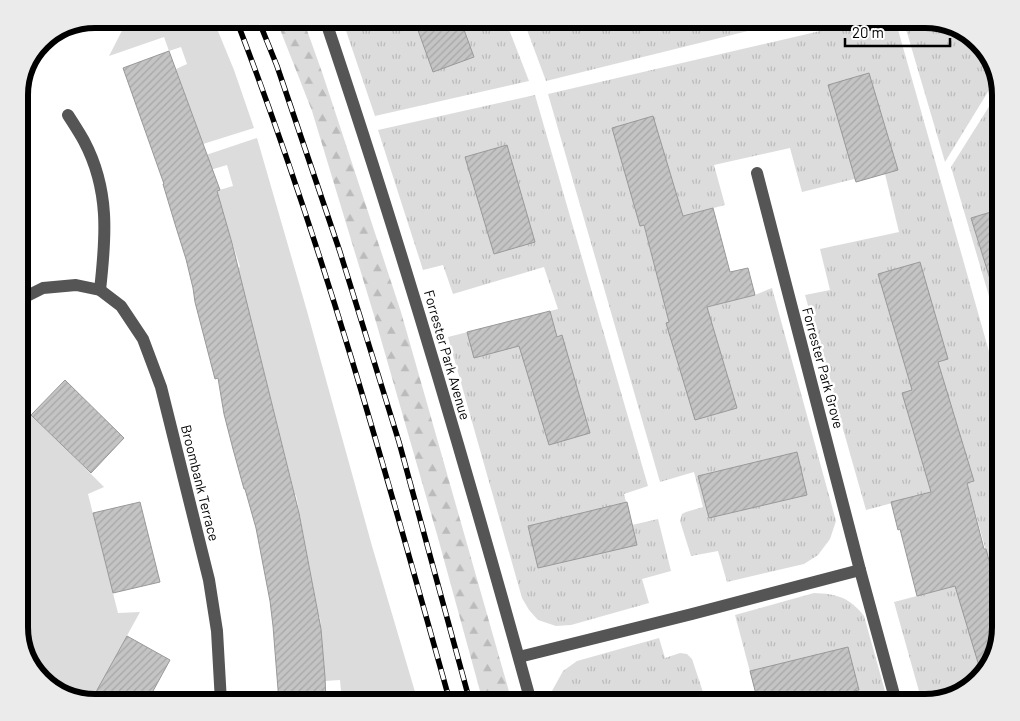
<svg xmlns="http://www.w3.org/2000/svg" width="1020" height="721" viewBox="0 0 1020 721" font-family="Barlow,sans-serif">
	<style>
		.grass { fill: url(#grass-tufts) }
		.forest { fill: url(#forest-firs) }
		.green { fill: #dcdcdc }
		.building { fill: url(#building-hatch); stroke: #999 }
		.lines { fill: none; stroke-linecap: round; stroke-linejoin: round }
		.minor { stroke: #555; stroke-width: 12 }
		.rail-casing { stroke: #000; stroke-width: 5.5 }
		.rail { stroke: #fff; stroke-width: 4; stroke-dasharray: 11; stroke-linecap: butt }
		.labels { text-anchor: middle; stroke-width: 5; stroke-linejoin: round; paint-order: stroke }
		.street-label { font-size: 14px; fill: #000; stroke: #fff }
		.rim { fill: none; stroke: #000; stroke-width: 6 }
	</style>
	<defs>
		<pattern id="grass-tufts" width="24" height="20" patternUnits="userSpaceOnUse" patternTransform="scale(1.25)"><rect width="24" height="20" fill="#dcdcdc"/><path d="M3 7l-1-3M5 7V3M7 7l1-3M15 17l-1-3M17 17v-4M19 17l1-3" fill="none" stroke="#bbb"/></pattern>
		<pattern id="forest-firs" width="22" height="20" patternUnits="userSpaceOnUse" patternTransform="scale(1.25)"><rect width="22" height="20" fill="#dcdcdc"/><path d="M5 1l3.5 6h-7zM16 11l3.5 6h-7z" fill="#bbb"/></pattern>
		<pattern id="building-hatch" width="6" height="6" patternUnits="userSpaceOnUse" patternTransform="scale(1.25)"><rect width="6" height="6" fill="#c4c4c4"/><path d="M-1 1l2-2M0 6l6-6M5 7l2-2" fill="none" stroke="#a7a7a7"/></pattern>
	</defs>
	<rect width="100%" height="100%" fill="#fff"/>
	<!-- grass -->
	<g class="grass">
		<polygon points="342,19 505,19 529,81 375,116"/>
		<polygon points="523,19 796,19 546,81"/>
		<polygon points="872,19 895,19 1001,394 1001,627 986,673 959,694 926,702 922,702 894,602 993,576 967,483 866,510 805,295 830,290 820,249 899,232 885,174 856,182 854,179 802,192 790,148 714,165 725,205 644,226 668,317 755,295 772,288 836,521 830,539 818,555 804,564 727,582 718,551 691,556 680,521 682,514 686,512 703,507 694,472 660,482 548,94"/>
		<polygon points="903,19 926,19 972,34 993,61 997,77 945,162"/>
		<polygon points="1000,89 1001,94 1001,189 994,202 1001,223 1001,337 951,167"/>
		<polygon points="535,95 648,486 624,494 632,525 658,519 671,571 642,579 649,603 571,625 556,626 538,620 529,610 522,598 448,337 558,309 544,267 453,294 443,265 423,270 378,130"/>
		<path d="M814,593C837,594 849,597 864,616L888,702H758L735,615Z"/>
		<polygon points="659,638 665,658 680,653 687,654 692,659 703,692 702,699 698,702 552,702 552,691 563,671 577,661"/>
	</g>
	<!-- forest -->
	<polygon class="forest" points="276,19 303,19 323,75 401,312 512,702 483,702 438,538 376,322 312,111"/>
	<!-- green -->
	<g class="green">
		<polygon points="128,19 213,19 234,70 254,128 203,144 176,69 187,64 181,47 169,51 164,37 109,56"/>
		<polygon points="257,138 307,311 372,546 418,702 342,702 340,680 325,681 320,617 319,617 296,495 295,495 238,268 240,267 216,191 233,186 227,165 210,170 206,155"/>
		<polygon points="21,406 61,444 104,487 88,494 118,613 140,612 91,701 48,687 27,660 19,632 19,422 21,421"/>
	</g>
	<!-- building -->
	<g class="building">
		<polygon points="414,19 460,19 474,57 433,72"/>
		<polygon points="169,51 220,190 217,191 232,243 299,513 321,629 325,677 326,702 279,702 273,626 270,601 256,528 245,489 244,489 233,449 224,414 218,378 215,379 195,302 193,288 186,259 175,224 163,184 164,184 123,68"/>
		<polygon points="869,73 898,170 856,182 828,85"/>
		<polygon points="653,116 683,216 713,208 730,272 748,268 755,295 707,307 737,408 695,420 666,323 669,322 644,225 640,226 612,128"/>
		<polygon points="507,145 535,242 494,254 465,157"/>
		<polygon points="1001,209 1001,294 995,295 971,218"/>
		<polygon points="920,262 948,359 938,362 974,481 967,483 984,549 986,549 994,579 1001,577 1001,627 986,673 982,676 955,586 917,596 900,529 898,530 891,502 931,492 902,393 912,390 878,274"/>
		<polygon points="550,311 557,337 562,335 590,433 549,445 519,346 474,358 467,332"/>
		<polygon points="65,380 124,438 91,473 31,415"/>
		<polygon points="797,452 807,495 709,518 698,476"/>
		<polygon points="140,502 160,582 113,593 93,513"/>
		<polygon points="627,502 637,545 538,568 528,526"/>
		<polygon points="127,636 170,660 147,702 91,701"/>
		<polygon points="848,647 859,690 808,702 758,702 750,671"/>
	</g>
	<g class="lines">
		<!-- minor -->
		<g class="minor">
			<path d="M325,19C401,244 468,473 531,702"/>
			<path d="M68,115C73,123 79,132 84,141C110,190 106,237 100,290"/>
			<polyline points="757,173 860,570 896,702"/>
			<polyline points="19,300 43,288 76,285 100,290 121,306 143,339 161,387 209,580 217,631 221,702"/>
			<polyline points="519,657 692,614 860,570"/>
		</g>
		<!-- rail casing -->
		<g class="rail-casing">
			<g id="rail">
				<path d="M236,19C322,242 386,472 450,702"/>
				<polyline points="258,19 277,66 340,252 399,442 470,702"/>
			</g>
		</g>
		<!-- rail -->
		<use href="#rail" class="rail"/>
	</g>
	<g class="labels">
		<!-- street labels -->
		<g class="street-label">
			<text transform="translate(447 355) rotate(74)" y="5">Forrester Park Avenue</text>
			<text transform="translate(823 368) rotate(75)" y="5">Forrester Park Grove</text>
			<text transform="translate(200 483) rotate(76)" y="5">Broombank Terrace</text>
		</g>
	</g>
	<!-- crop -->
	<path d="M0 0H1020V721H0ZM95 28H925A67 67 0 0 1 992 95V627A67 67 0 0 1 925 694H95A67 67 0 0 1 28 627V95A67 67 0 0 1 95 28Z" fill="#ebebeb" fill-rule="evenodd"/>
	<path class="rim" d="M95 28H925A67 67 0 0 1 992 95V627A67 67 0 0 1 925 694H95A67 67 0 0 1 28 627V95A67 67 0 0 1 95 28Z"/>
	<!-- scale -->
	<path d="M845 38v8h105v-8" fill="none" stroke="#000000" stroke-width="2.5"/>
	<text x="852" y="38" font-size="15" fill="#000000" stroke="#ffffff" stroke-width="4" paint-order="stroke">20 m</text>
</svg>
